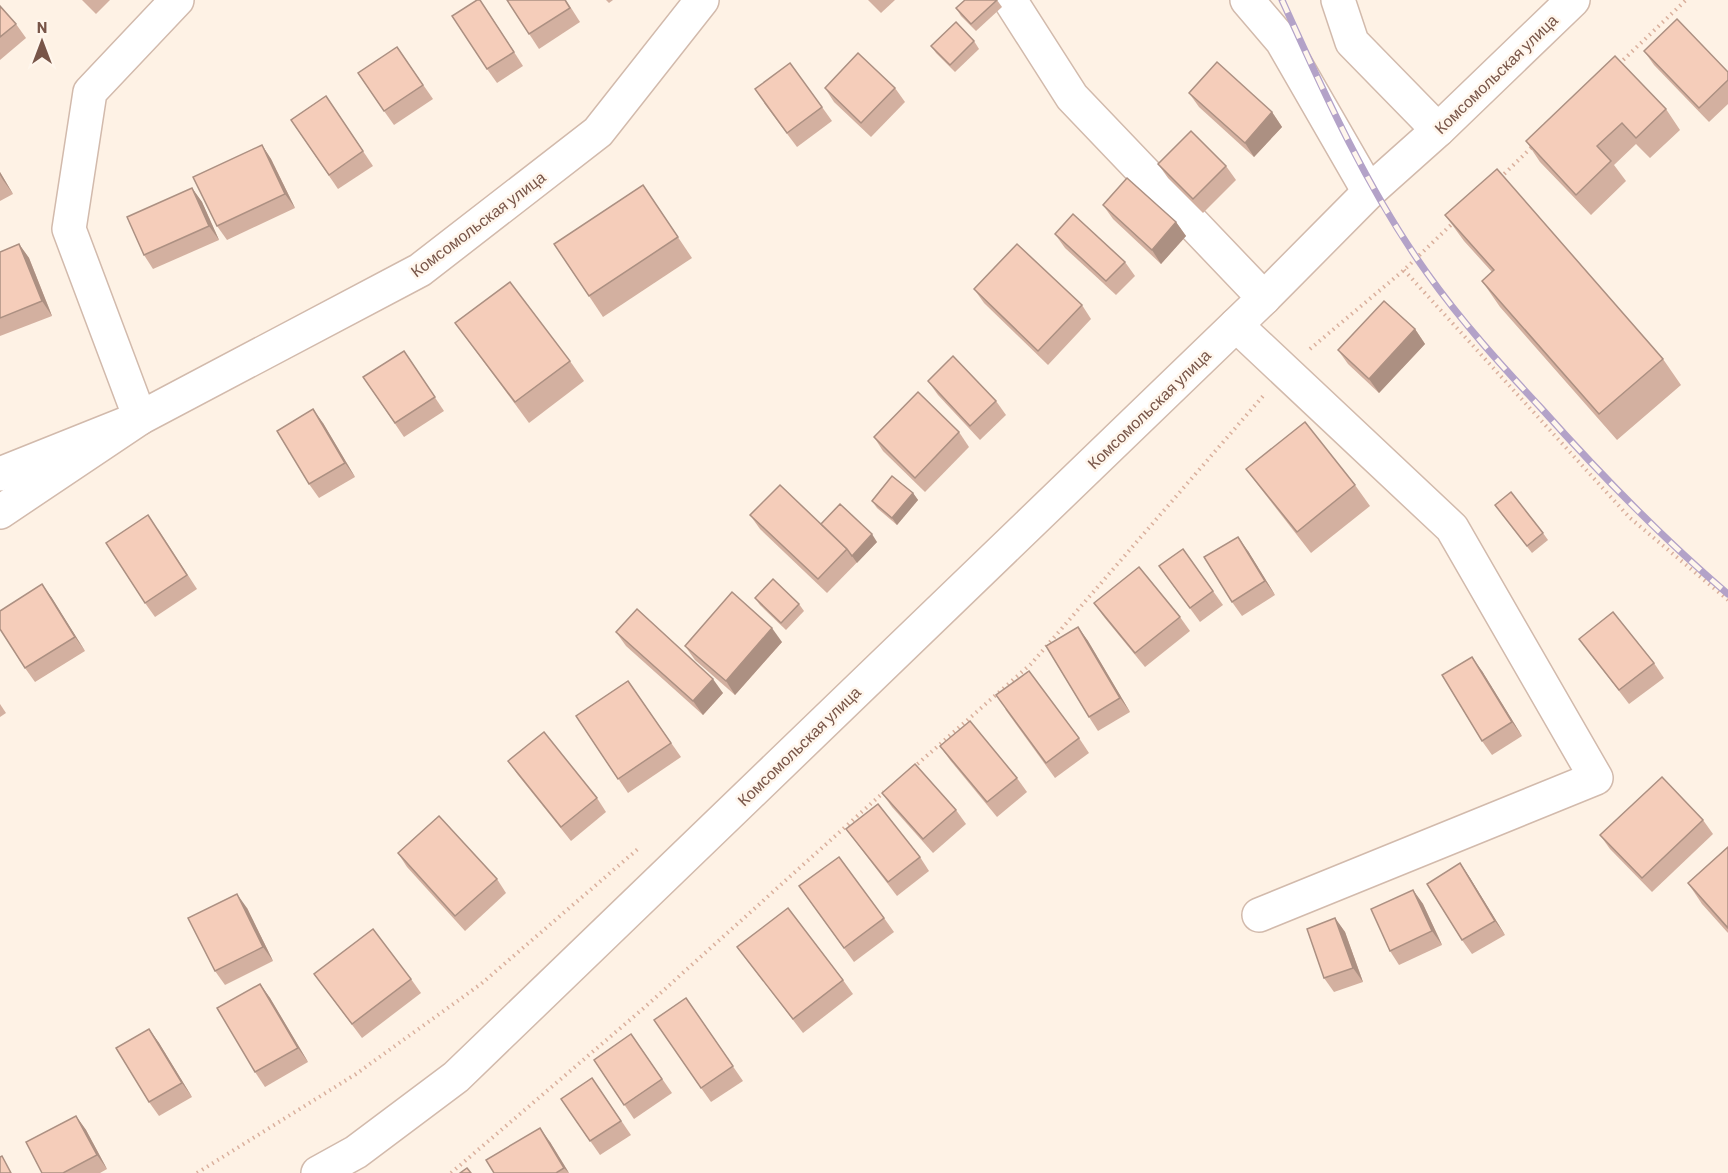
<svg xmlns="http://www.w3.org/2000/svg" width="1728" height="1173" viewBox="0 0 1728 1173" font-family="Barlow,sans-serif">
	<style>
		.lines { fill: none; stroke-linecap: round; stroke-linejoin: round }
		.minor-casing { stroke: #d2baac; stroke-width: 36 }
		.path { stroke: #dab09d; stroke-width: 4; stroke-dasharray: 1.5 4.5; stroke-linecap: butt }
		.minor { stroke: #fff; stroke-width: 33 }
		.rail-casing { stroke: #b3a2c8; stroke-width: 7 }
		.rail { stroke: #fff6ec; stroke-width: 4.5; stroke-dasharray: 14; stroke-linecap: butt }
		.wall { fill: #d3b0a0 }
		.shaded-wall { fill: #ac9082 }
		.building { fill: #f5cdba; stroke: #ac9082; stroke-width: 1.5 }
		.labels { text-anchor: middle; stroke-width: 5; stroke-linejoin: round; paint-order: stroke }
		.street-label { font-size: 16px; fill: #785548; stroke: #fff6ec }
	</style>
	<rect width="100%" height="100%" fill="#fef2e5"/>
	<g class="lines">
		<!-- minor casing -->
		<g class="minor-casing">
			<g id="minor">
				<polyline points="1010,0 1072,97 1264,298"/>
				<polyline points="1247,0 1282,41 1369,192"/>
				<polyline points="1338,0 1352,42 1438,130"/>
				<polyline points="1236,325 1452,528 1596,778 1259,915"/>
				<polyline points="0,474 140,418 420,270 598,132 702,0"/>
				<polyline points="0,512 140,418 69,229 90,92 177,0"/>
				<polyline points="318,1173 356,1152 456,1077 1264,298 1373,188 1438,130 1573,0"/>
			</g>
		</g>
		<!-- path -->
		<g class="path">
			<polyline points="1619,64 1686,0"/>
			<polyline points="1500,178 1533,146"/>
			<polyline points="1404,270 1630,518 1728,600"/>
			<polyline points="1310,349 1404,270 1455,221"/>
			<polyline points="913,768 1031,664 1263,396"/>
			<polyline points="197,1173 356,1074 481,984 639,848"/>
			<polyline points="451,1173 645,1007 884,792"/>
		</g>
		<!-- minor -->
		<use href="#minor" class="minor"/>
		<!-- rail casing -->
		<g class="rail-casing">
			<path id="rail" d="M1282,0C1324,93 1367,189 1427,273C1461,321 1501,365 1541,408C1600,474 1661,537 1728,594"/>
		</g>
		<!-- rail -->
		<use href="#rail" class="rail"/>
	</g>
	<!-- wall -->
	<g class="wall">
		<polygon points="82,0 110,0 96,14"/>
		<polygon points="507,0 566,0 580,22 539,49"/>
		<polygon points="606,0 613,0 609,3"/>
		<polygon points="868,0 895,0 881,13"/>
		<polygon points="997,0 1002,7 976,31 961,16 956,8"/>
		<polygon points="0,6 16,24 26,38 0,60"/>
		<polygon points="489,13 523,66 497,83 487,69"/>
		<polygon points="974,41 979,49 955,72 936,53 931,46"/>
		<polygon points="397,47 433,99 394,125 384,111"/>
		<polygon points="1644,51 1728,72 1728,104 1709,122 1654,65"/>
		<polygon points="825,88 895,88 905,102 871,137 834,102"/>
		<polygon points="1189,93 1272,112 1282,127 1254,157 1199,107"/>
		<polygon points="326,96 373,166 338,189 291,120"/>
		<polygon points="764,103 822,107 832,121 797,147"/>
		<polygon points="1666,109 1680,130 1650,158 1636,144 1614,165 1626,181 1591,215 1540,162 1526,141"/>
		<polygon points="262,145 271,159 295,208 227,240 217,226"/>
		<polygon points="1158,164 1226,166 1236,180 1203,213 1168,178"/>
		<polygon points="0,172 13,194 0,201"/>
		<polygon points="192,188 202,202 219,240 153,269 144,255"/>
		<polygon points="1103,205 1176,222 1186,236 1161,264 1113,219"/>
		<polygon points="657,206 692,258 603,317 589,296"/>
		<polygon points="1445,215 1663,359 1681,385 1617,440 1500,307 1482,281 1492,272 1464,241"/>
		<polygon points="1055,234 1125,262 1135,276 1116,295 1065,248"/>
		<polygon points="19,244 29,258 52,316 0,336 0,252"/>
		<polygon points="974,289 1082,305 1091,319 1048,365 984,303"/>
		<polygon points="455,323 570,361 584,381 529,423"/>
		<polygon points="1415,329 1425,344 1379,393 1348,364 1338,350"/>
		<polygon points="404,351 444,411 404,437 363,377"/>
		<polygon points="928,381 996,401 1006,415 980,440 938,395"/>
		<polygon points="323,423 355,477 319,498 309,484"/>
		<polygon points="959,432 969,447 925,492 883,451 874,437"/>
		<polygon points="1246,469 1355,485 1370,506 1311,553 1261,489"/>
		<polygon points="913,493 918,500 897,525 877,508 872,501"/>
		<polygon points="1500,512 1543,533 1548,540 1532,553"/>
		<polygon points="750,515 821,524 877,542 827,593 760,529"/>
		<polygon points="158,529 197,589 155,617 145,603"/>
		<polygon points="1248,551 1275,595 1242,616 1232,602"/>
		<polygon points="1159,566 1213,591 1223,605 1200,622"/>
		<polygon points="42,584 85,651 35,682 25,668"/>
		<polygon points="755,598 799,604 804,611 786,630 760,605"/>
		<polygon points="1094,603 1180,617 1190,631 1145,667 1104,617"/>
		<polygon points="1078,627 1088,641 1130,712 1098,731 1089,717"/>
		<polygon points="616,632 723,693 703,715 626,646"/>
		<polygon points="1579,639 1654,663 1664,678 1629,704"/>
		<polygon points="782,642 735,695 695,660 685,646"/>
		<polygon points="1482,671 1522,736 1492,755 1482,741"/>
		<polygon points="628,681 681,757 628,793 576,716"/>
		<polygon points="0,704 6,713 0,717"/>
		<polygon points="1005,709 1079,738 1089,753 1055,778"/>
		<polygon points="940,746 1017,778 1027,792 997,817 950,760"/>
		<polygon points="508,761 597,798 606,812 571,841 518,775"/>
		<polygon points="882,793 956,810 966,824 933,853 892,807"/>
		<polygon points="1703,820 1713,834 1652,892 1610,849 1600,835"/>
		<polygon points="846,829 920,857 929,871 897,896"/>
		<polygon points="1728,847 1728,933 1702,904 1688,883"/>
		<polygon points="398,853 497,879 506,893 465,931 407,867"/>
		<polygon points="1460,863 1470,878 1505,935 1472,954 1462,940"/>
		<polygon points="799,886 884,918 894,932 854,962"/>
		<polygon points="1413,890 1423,904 1442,945 1399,965 1390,951"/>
		<polygon points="247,908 273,961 225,985 215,971"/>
		<polygon points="1335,918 1345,932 1363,982 1334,992 1324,978"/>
		<polygon points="737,947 843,980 853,994 803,1033"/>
		<polygon points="314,974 411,979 421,993 362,1038"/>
		<polygon points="260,984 270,998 308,1062 265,1087 255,1072"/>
		<polygon points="686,998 743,1081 711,1102 701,1088"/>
		<polygon points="149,1029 159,1043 192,1097 159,1116 149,1102"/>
		<polygon points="631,1034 672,1093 634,1119 594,1060"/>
		<polygon points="592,1078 631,1135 600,1155 561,1099"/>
		<polygon points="76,1116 86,1130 107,1169 100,1173 42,1173"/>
		<polygon points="550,1142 569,1173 494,1173"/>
	</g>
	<!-- shaded-wall -->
	<g class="shaded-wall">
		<polygon points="1272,112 1282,127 1254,157 1245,143"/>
		<polygon points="262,145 271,159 295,208 285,194"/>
		<polygon points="0,172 13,194 3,180 0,175"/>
		<polygon points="192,188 202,202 219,240 209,226"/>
		<polygon points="1176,222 1186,236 1161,264 1152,250"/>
		<polygon points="19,244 29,258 52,316 42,301"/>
		<polygon points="1415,329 1425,344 1379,393 1369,379"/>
		<polygon points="313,409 323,423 355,477 345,463"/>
		<polygon points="913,493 918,500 897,525 892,518"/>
		<polygon points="872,534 877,542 857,563 852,556"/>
		<polygon points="1238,537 1248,551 1275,595 1265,581"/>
		<polygon points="42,584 52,598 85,651 75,637"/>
		<polygon points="1078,627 1088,641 1130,712 1120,698"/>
		<polygon points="772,628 782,642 735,695 726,681"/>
		<polygon points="1472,657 1482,671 1522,736 1512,722"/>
		<polygon points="713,679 723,693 703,715 693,701"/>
		<polygon points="1460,863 1470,878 1505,935 1495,921"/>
		<polygon points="1413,890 1423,904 1442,945 1432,931"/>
		<polygon points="237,894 247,908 273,961 263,947"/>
		<polygon points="1335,918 1345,932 1363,982 1353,968"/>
		<polygon points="260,984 270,998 308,1062 298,1048"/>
		<polygon points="149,1029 159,1043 192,1097 182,1083"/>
		<polygon points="76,1116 86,1130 107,1169 97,1155"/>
		<polygon points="540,1128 550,1142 569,1173 564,1168"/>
	</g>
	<!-- building -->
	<g class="building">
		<polygon points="477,0 480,0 514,52 487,69 452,16"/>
		<polygon points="507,0 565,0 570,8 529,34"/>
		<polygon points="965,0 997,0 971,24 956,8"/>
		<polygon points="0,6 16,24 0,37"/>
		<polygon points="1677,19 1728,72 1728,80 1699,108 1644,51"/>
		<polygon points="956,22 974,41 950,65 931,46"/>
		<polygon points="397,47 423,85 384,111 358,73"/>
		<polygon points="858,53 895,88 861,123 825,88"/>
		<polygon points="1615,56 1666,109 1636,138 1622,123 1597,146 1611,161 1576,195 1526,141"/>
		<polygon points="1217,62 1272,112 1245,143 1189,93"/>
		<polygon points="790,63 822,107 787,133 755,89"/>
		<polygon points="326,96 363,151 329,175 291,120"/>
		<polygon points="1191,131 1226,166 1193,199 1158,164"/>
		<polygon points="262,145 285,194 217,226 193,177"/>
		<polygon points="1497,169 1663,359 1599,414 1482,281 1494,270 1445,215"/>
		<polygon points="1127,178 1176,222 1152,250 1103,205"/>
		<polygon points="643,185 678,237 589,296 554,244"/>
		<polygon points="192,188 209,226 144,255 127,217"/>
		<polygon points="1073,214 1125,262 1106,281 1055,234"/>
		<polygon points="19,244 42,301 0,318 0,252"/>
		<polygon points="1017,244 1082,305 1038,351 974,289"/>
		<polygon points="510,282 570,361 515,402 455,323"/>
		<polygon points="1384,301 1415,329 1369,379 1338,350"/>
		<polygon points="404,351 435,397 395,423 363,377"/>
		<polygon points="953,356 996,401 970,426 928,381"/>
		<polygon points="918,392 959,432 915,478 874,437"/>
		<polygon points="313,409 345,463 309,484 277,431"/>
		<polygon points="1305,422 1355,485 1297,532 1246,469"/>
		<polygon points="892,476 913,493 892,518 872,501"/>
		<polygon points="780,485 847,549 818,579 750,515"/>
		<polygon points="1511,492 1543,533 1527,546 1495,505"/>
		<polygon points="840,504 872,534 852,556 847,549 821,524"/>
		<polygon points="148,515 187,575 145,603 106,543"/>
		<polygon points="1238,537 1265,581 1232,602 1204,557"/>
		<polygon points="1183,549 1213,591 1190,608 1159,566"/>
		<polygon points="1139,567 1180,617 1135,653 1094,603"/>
		<polygon points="773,579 799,604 781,623 755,598"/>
		<polygon points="42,584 75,637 25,668 0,629 0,611"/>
		<polygon points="732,592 772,628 726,681 685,646"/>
		<polygon points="637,609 713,679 693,701 616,632"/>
		<polygon points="1613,612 1654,663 1619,690 1579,639"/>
		<polygon points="1078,627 1120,698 1089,717 1046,646"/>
		<polygon points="1472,657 1512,722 1482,741 1442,675"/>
		<polygon points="1029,671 1079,738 1046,763 996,695"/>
		<polygon points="628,681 671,743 618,779 576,716"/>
		<polygon points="970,721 1017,778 987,802 940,746"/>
		<polygon points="544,732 597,798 561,827 508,761"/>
		<polygon points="915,764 956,810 923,839 882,793"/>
		<polygon points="1662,777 1703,820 1642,878 1600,835"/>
		<polygon points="878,804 920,857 888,882 846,829"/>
		<polygon points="439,816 497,879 455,916 398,853"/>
		<polygon points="1728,847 1728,928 1688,883"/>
		<polygon points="839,857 884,918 844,948 799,886"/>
		<polygon points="1460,863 1495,921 1462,940 1427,884"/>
		<polygon points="1413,890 1432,931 1390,951 1371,909"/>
		<polygon points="237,894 263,947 215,971 188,918"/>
		<polygon points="788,908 843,980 793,1019 737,947"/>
		<polygon points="1335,918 1353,968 1324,978 1307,929"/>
		<polygon points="373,929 411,979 352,1024 314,974"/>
		<polygon points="260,984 298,1048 255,1072 217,1008"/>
		<polygon points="686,998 733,1066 701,1088 654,1020"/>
		<polygon points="149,1029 182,1083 149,1102 116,1048"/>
		<polygon points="631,1034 662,1079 624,1105 594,1060"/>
		<polygon points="592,1078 621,1121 590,1141 561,1099"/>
		<polygon points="76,1116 97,1155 63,1173 42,1173 26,1142"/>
		<polygon points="540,1128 564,1168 556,1173 494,1173 486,1160"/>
		<polygon points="2,1156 11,1173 0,1173 0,1157"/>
		<polygon points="467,1168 471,1173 460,1173"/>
	</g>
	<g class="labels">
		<!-- street labels -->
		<g class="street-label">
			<text transform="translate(1496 74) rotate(-44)" y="6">Комсомольская улица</text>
			<text transform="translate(478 224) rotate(-37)" y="6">Комсомольская улица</text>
			<text transform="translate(1149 409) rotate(-44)" y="6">Комсомольская улица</text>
			<text transform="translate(799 746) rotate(-44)" y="6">Комсомольская улица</text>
		</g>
	</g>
	<!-- north arrow -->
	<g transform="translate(42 42)" stroke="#fff6ec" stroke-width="4.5" paint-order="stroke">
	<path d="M0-4.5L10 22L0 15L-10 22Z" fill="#785548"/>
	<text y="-9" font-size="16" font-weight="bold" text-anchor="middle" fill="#785548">N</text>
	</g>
</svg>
